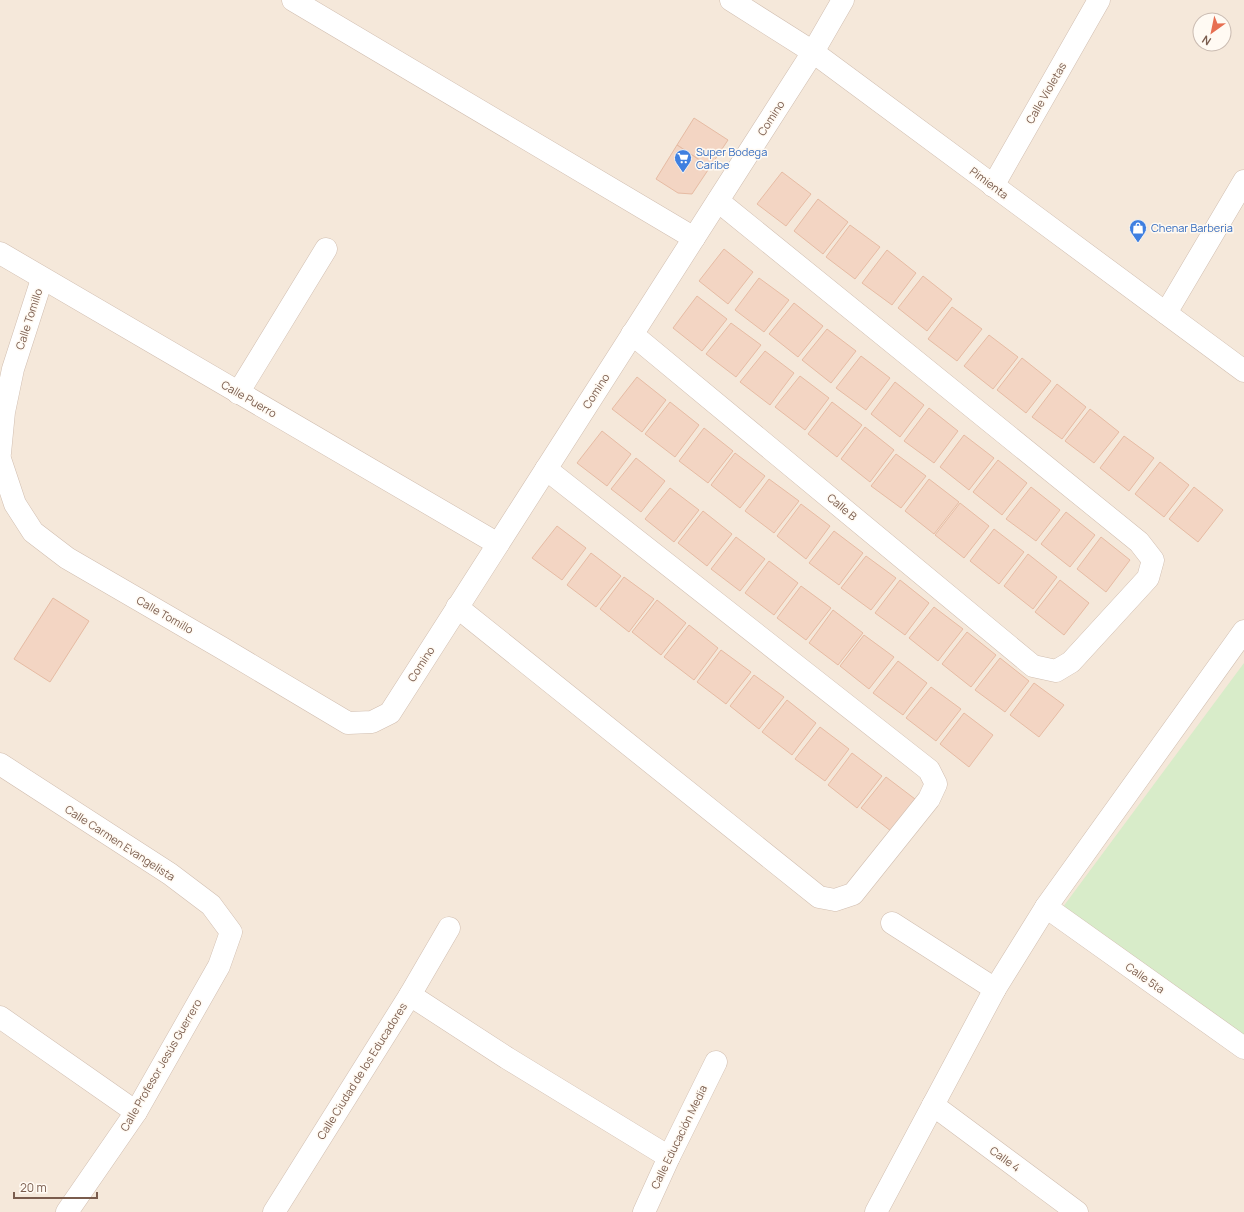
<svg xmlns="http://www.w3.org/2000/svg" width="1244" height="1212" viewBox="0 0 1244 1212" font-family="Manrope,sans-serif">
	<style>
		.residential { fill: #f5e8da; fill-rule: evenodd }
		.green { fill: #d8ecc9 }
		.building { fill: #f3d5c3; stroke: #e6bba3 }
		.lines { fill: none; stroke-linecap: round; stroke-linejoin: round }
		.minor-casing { stroke: #d1beb0; stroke-width: 23 }
		.minor { stroke: #fff; stroke-width: 22 }
		.labels { text-anchor: middle; stroke-width: 3; stroke-linejoin: round; paint-order: stroke }
		.street-label { font-size: 11px; fill: #7a5c4d; stroke: #fffaf3 }
		.shop-label { font-size: 11px; fill: #366cbe; stroke: #fffaf3; text-anchor: start }
	</style>
	<rect width="100%" height="100%" fill="#fdf6ec"/>
	<!-- residential -->
	<path class="residential" d="M0,0H1244V1212H0ZM1200,20H1224V44H1200Z"/>
	<!-- green -->
	<polygon class="green" points="1244,663 1244,1035 1057,915"/>
	<!-- building -->
	<g class="building">
		<polygon points="694,118 728,140 710,167 677,145"/>
		<polygon points="677,145 710,167 692,194 678,193 656,179"/>
		<polygon points="782,172 811,194 786,226 757,204"/>
		<polygon points="818,199 848,222 823,254 794,231"/>
		<polygon points="850,225 880,247 855,279 826,257"/>
		<polygon points="724,249 753,272 728,304 699,281"/>
		<polygon points="887,250 916,273 892,305 862,283"/>
		<polygon points="923,276 952,299 927,331 898,308"/>
		<polygon points="759,278 789,300 764,332 735,310"/>
		<polygon points="697,296 727,319 702,351 673,328"/>
		<polygon points="794,303 823,326 798,357 769,334"/>
		<polygon points="952,307 982,329 957,361 928,339"/>
		<polygon points="731,323 761,345 736,377 706,354"/>
		<polygon points="827,329 856,351 831,383 802,360"/>
		<polygon points="989,335 1018,357 993,389 964,366"/>
		<polygon points="765,351 794,373 770,405 740,382"/>
		<polygon points="861,356 890,378 866,410 836,388"/>
		<polygon points="1022,358 1051,381 1026,413 997,390"/>
		<polygon points="800,376 829,398 805,430 775,407"/>
		<polygon points="637,377 666,400 642,432 612,409"/>
		<polygon points="895,382 924,405 900,437 871,414"/>
		<polygon points="1057,384 1086,407 1062,439 1032,417"/>
		<polygon points="670,402 699,425 675,457 645,434"/>
		<polygon points="832,402 862,425 837,457 808,434"/>
		<polygon points="929,408 958,431 934,463 904,441"/>
		<polygon points="1090,409 1119,432 1094,463 1065,441"/>
		<polygon points="865,427 894,450 870,482 841,459"/>
		<polygon points="704,428 733,451 708,483 679,461"/>
		<polygon points="602,431 631,454 607,486 577,463"/>
		<polygon points="964,435 994,458 969,490 940,467"/>
		<polygon points="1124,436 1154,458 1129,491 1100,468"/>
		<polygon points="735,453 765,476 740,508 711,485"/>
		<polygon points="896,454 926,476 901,508 871,486"/>
		<polygon points="636,458 665,481 641,512 611,489"/>
		<polygon points="998,460 1027,483 1002,515 973,492"/>
		<polygon points="1160,462 1189,485 1164,517 1135,494"/>
		<polygon points="769,479 799,501 774,533 745,511"/>
		<polygon points="929,479 959,502 934,534 905,511"/>
		<polygon points="1031,487 1060,510 1036,541 1006,519"/>
		<polygon points="1194,487 1223,510 1198,542 1169,519"/>
		<polygon points="670,488 699,510 674,542 645,519"/>
		<polygon points="960,503 989,526 964,558 935,535"/>
		<polygon points="801,504 830,526 806,559 777,536"/>
		<polygon points="703,511 732,534 707,566 678,543"/>
		<polygon points="1066,512 1095,535 1070,567 1041,544"/>
		<polygon points="557,526 586,548 562,580 532,558"/>
		<polygon points="994,529 1024,552 999,584 970,561"/>
		<polygon points="834,531 863,553 839,585 809,563"/>
		<polygon points="736,537 765,559 740,591 711,569"/>
		<polygon points="1101,537 1130,560 1106,592 1077,569"/>
		<polygon points="591,553 621,576 596,607 567,585"/>
		<polygon points="1028,554 1057,577 1033,609 1004,586"/>
		<polygon points="866,556 896,578 871,610 841,588"/>
		<polygon points="769,561 798,583 774,615 745,593"/>
		<polygon points="624,577 654,599 629,632 600,609"/>
		<polygon points="900,580 929,603 905,635 875,613"/>
		<polygon points="1060,580 1089,603 1064,635 1035,612"/>
		<polygon points="801,586 831,608 806,640 777,618"/>
		<polygon points="53,598 89,621 50,682 14,659"/>
		<polygon points="657,600 686,623 661,655 632,632"/>
		<polygon points="934,607 963,629 938,661 909,638"/>
		<polygon points="833,610 863,633 838,665 809,643"/>
		<polygon points="689,625 718,648 694,680 664,657"/>
		<polygon points="967,632 996,655 971,687 942,664"/>
		<polygon points="864,635 894,657 869,689 840,666"/>
		<polygon points="721,650 751,672 726,704 697,682"/>
		<polygon points="1000,658 1029,681 1005,712 975,690"/>
		<polygon points="898,661 927,683 903,715 873,693"/>
		<polygon points="754,675 784,697 759,729 730,706"/>
		<polygon points="1034,683 1064,705 1039,737 1010,715"/>
		<polygon points="931,687 961,709 936,741 906,718"/>
		<polygon points="787,700 816,723 792,755 762,732"/>
		<polygon points="964,713 993,735 969,767 940,744"/>
		<polygon points="820,727 849,749 825,781 795,759"/>
		<polygon points="852,753 882,776 857,808 828,785"/>
		<polygon points="886,777 915,799 891,831 861,808"/>
	</g>
	<g class="lines">
		<!-- minor casing -->
		<g class="minor-casing">
			<g id="minor">
				<polyline points="293,0 694,238"/>
				<polyline points="731,0 813,52 1244,371"/>
				<polyline points="993,186 1099,0"/>
				<polyline points="0,253 498,544"/>
				<polyline points="1166,313 1244,181"/>
				<polyline points="632,334 1033,666 1056,671 1071,662 1148,578 1153,560 1139,542 718,201"/>
				<polyline points="238,393 326,249"/>
				<polyline points="0,453 4,412 13,369 42,279"/>
				<polyline points="0,459 15,504 33,532 67,558 222,648 348,723 372,722 390,713 813,52 843,0"/>
				<polyline points="457,607 819,897 835,900 853,894 929,799 936,784 929,770 546,469"/>
				<polyline points="0,764 170,874 211,905 231,932 219,966 136,1112 67,1212"/>
				<polyline points="1046,907 1244,1048"/>
				<polyline points="892,923 995,989"/>
				<polyline points="410,995 507,1058 669,1157"/>
				<polyline points="0,1017 136,1112"/>
				<polyline points="933,1105 1077,1212"/>
				<polyline points="274,1212 410,995 449,928"/>
				<polyline points="644,1212 669,1157 716,1062"/>
				<polyline points="876,1212 995,989 1046,907 1244,631"/>
			</g>
		</g>
		<!-- minor -->
		<use href="#minor" class="minor"/>
	</g>
	<!-- icons -->
	<defs>
		<g id="supermarket-pin" transform="scale(0.9)"><path d="M0 17L-7.5 6A9.5 9.5 0 1 1 7.5 6Z" fill="#3f7fe0" stroke="#fffaf3"/><path d="M-6-5.5h2.5l.6 2H6L4.5 2H-2.5L-4.4-4H-6ZM-1.5 3.2a1.3 1.3 0 1 0 .1 0ZM3 3.2a1.3 1.3 0 1 0 .1 0Z" fill="#fff"/></g>
		<g id="shop-pin" transform="scale(0.9)"><path d="M0 17L-7.5 6A9.5 9.5 0 1 1 7.5 6Z" fill="#3f7fe0" stroke="#fffaf3"/><path d="M-5-2.5h2.3a2.7 3.5 0 0 1 5.4 0H5L5.5 6h-11ZM-1.5-2.5h3a1.5 2.3 0 0 0-3 0Z" fill="#fff"/></g>
	</defs>
	<g fill-rule="evenodd">
		<use href="#supermarket-pin" x="683" y="158"/>
		<use href="#shop-pin" x="1138" y="228"/>
	</g>
	<g class="labels">
		<!-- street labels -->
		<g class="street-label">
			<text transform="translate(1046 93) rotate(-60)" y="4">Calle Violetas</text>
			<text transform="translate(771 118) rotate(-57)" y="4">Comino</text>
			<text transform="translate(989 183) rotate(37)" y="4">Pimienta</text>
			<text transform="translate(29 319) rotate(-72)" y="4">Calle Tomillo</text>
			<text transform="translate(596 391) rotate(-57)" y="4">Comino</text>
			<text transform="translate(249 399) rotate(30)" y="4">Calle Puerro</text>
			<text transform="translate(842 507) rotate(40)" y="4">Calle B</text>
			<text transform="translate(165 615) rotate(30)" y="4">Calle Tomillo</text>
			<text transform="translate(421 664) rotate(-57)" y="4">Comino</text>
			<text transform="translate(120 843) rotate(33)" y="4">Calle Carmen Evangelista</text>
			<text transform="translate(1145 978) rotate(35)" y="4">Calle 5ta</text>
			<text transform="translate(161 1065) rotate(-60)" y="4">Calle Profesor Jesús Guerrero</text>
			<text transform="translate(362 1071) rotate(-58)" y="4">Calle Ciudad de los Educadores</text>
			<text transform="translate(679 1137) rotate(-64)" y="4">Calle Educación Media</text>
			<text transform="translate(1005 1159) rotate(36)" y="4">Calle 4</text>
		</g>
		<!-- shop labels -->
		<g class="shop-label">
			<text x="696" y="156">Super Bodega<tspan x="696" dy="13">Caribe</tspan></text>
			<text x="1151" y="232">Chenar Barberia</text>
		</g>
	</g>
	<!-- north arrow -->
	<g transform="translate(1212 32) rotate(213)"><circle r="19" fill="#fffaf3" stroke="#cabbb1"/>
	<path d="M0-3L7 15L0 10L-7 15Z" fill="#e76f51"/>
	<text y="-6" font-size="11" font-weight="bold" text-anchor="middle" fill="#7a5c4d">N</text>
	</g>
	<!-- scale -->
	<path d="M14 1192v6h83v-6" fill="none" stroke="#7a5c4d" stroke-width="2"/>
	<text x="20" y="1192" font-size="12" fill="#7a5c4d" stroke="#fffaf3" stroke-width="3" paint-order="stroke">20 m</text>
</svg>
